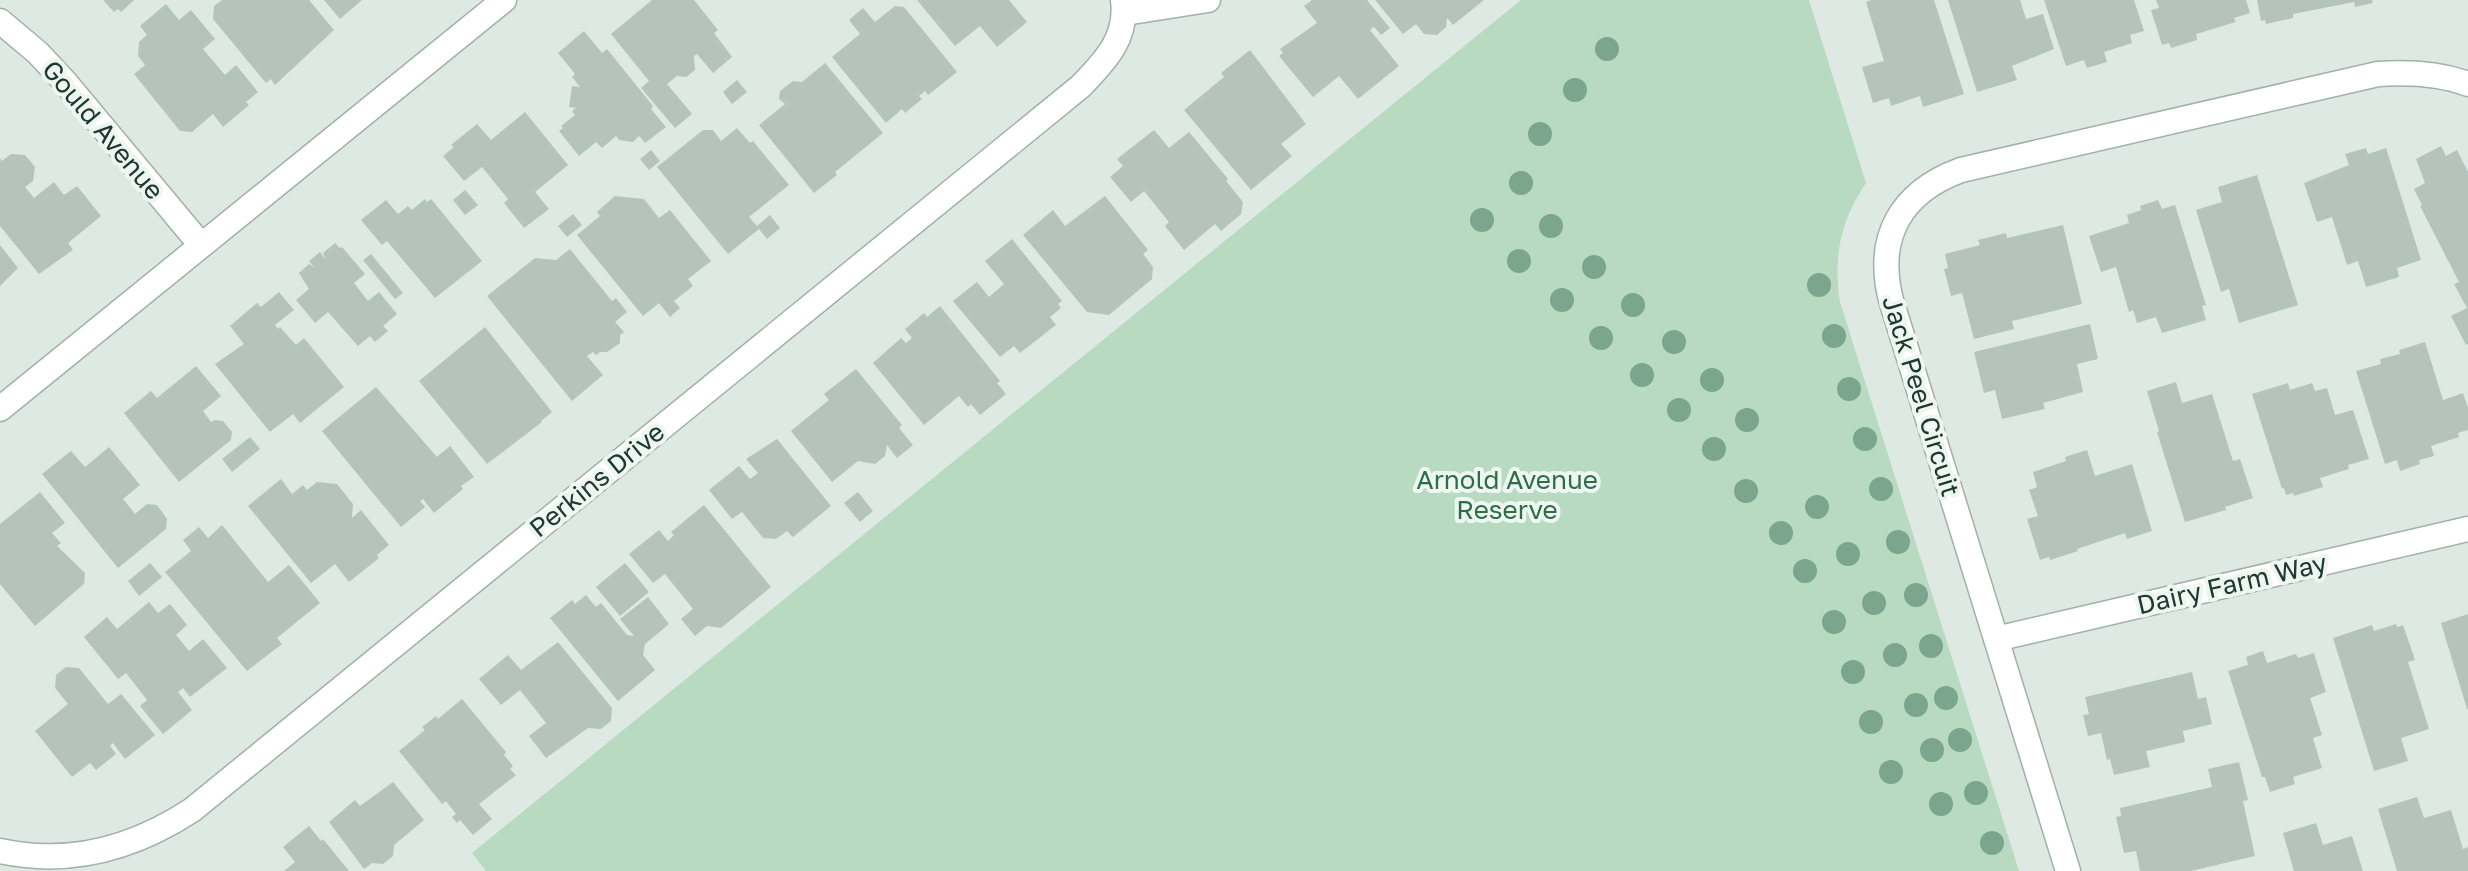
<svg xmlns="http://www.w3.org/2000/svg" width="2468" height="871" viewBox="0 0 2468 871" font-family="'Golos Text',sans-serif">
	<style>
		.green { fill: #b7dac1 }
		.building { fill: #b4c4bd }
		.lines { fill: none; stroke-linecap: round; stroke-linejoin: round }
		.minor-casing { stroke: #a1b0ab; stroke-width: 27 }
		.minor { stroke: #fff; stroke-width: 24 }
		.tree { fill: #7ca58d }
		.labels { text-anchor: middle; stroke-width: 8; stroke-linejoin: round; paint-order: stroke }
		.street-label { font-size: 26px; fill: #203832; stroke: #eef6f2 }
		.park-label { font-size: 26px; fill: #2c6e46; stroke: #eef6f2 }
	</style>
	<rect width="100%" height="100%" fill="#dee9e4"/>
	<!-- green -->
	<path class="green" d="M1521,0H1809L1866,183C1840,221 1833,258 1840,302L2019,871H486L472,853Z"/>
	<!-- building -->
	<g class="building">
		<polygon points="103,0 134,0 121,12 118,9 114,12"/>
		<polygon points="222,0 309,0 334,30 275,85 271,79 266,83 213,19 214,6"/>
		<polygon points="324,0 362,0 340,19"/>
		<polygon points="652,0 694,0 718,30 714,33 732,57 713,73 697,54 694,56 695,70 686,77 677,76 667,84 692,114 675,128 641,88 649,81 611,34"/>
		<polygon points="917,0 1009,0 1027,22 997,47 980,26 955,46"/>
		<polygon points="1312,0 1367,0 1390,28 1381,35 1374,27 1370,30 1399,66 1358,99 1339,76 1313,97 1279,56 1283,53 1280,49 1317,23 1304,6"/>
		<polygon points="1375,0 1484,0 1453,25 1447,18 1446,27 1437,35 1424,34 1416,24 1403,34"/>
		<polygon points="1871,0 1934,0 1964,94 1923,107 1920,96 1891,106 1889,98 1873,103 1862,67 1884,61 1866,2"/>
		<polygon points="1948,0 2020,0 2026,19 2043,14 2054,49 2012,66 2017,80 1977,92"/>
		<polygon points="2044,0 2134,0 2144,31 2130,35 2132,43 2104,52 2107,62 2087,68 2084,60 2066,66"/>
		<polygon points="2156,0 2246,0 2250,13 2234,18 2236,22 2196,34 2197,40 2171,48 2169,43 2162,45 2151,10 2159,8"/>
		<polygon points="2257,0 2372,0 2373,3 2355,7 2354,2 2293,14 2293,18 2266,24 2265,20 2261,21"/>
		<polygon points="166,4 179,20 191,10 215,39 203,49 225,75 236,65 258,92 246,102 249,105 223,127 213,114 192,132 180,131 134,74 145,65 138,56 139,42 147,35 140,26"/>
		<polygon points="895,6 904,7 957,72 928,95 925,91 919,96 922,99 905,113 902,109 886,123 832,57 860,34 849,20 863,8 875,22"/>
		<polygon points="584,31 602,53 607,49 653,106 651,109 666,127 645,143 639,136 633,142 619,140 616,136 602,148 596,142 579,156 559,131 563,128 561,126 575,115 572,111 576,108 569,107 572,86 580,87 572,77 575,74 558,53"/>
		<polygon points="1250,50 1306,124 1281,144 1292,156 1251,190 1184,110 1224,77 1221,73"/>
		<polygon points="825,63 883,133 835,172 837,175 814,193 759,125 785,104 779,99 780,91 793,81 802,82"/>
		<polygon points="737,80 747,92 732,104 723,92"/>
		<polygon points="525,112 568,165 535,192 549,209 524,228 504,203 508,199 482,167 464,181 443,156 454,147 451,145 477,124 491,140"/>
		<polygon points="737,128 750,143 753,141 789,185 749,217 757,226 770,215 780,228 767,239 759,229 728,254 657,167 703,130 713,130 721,141"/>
		<polygon points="1154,130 1169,148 1189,132 1228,179 1226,181 1243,202 1241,214 1221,231 1215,224 1184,250 1165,226 1169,222 1144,191 1131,202 1110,177 1123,166 1117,159"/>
		<polygon points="2441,146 2446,156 2457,150 2468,172 2468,344 2466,345 2451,316 2467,308 2454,284 2459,282 2420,206 2422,205 2414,189 2425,183 2416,159"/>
		<polygon points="2366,148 2368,154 2386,148 2421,260 2397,268 2399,277 2366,287 2358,261 2347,265 2332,217 2317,222 2304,183 2349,165 2345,154"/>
		<polygon points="651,150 660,161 649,170 640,159"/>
		<polygon points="11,154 25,155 35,167 33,181 25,187 34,198 54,182 64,195 77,186 101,216 68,243 73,250 39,274 0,226 0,158 2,161"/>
		<polygon points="2257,175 2298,305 2239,323 2229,289 2221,292 2196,210 2222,202 2218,187"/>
		<polygon points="465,190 478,205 465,215 453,200"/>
		<polygon points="615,196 644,199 659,218 670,210 711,261 688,279 693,286 674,301 680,308 670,317 659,303 643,316 577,235 600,216 597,212"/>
		<polygon points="1105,196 1148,250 1143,254 1153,267 1152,279 1109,315 1087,312 1023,235 1053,210 1065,226"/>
		<polygon points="425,199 427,202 431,199 482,261 435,298 387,241 382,245 361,220 386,200 398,214 408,206 412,210"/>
		<polygon points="2158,200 2162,209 2175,205 2206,305 2202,306 2206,320 2162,333 2156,317 2137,323 2133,310 2129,312 2116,267 2101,272 2089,236 2129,223 2127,215 2141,210 2140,206"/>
		<polygon points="573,214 582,225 567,237 558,226"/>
		<polygon points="2063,225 2082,304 2012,321 2014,329 1974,339 1962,293 1951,296 1944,269 1948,268 1945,254 1980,245 1978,240 2006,233 2007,238"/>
		<polygon points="1012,239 1062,301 1058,304 1061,308 1050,317 1056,325 1020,353 1014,346 1000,357 953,301 977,282 989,297 1004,284 985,261"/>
		<polygon points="335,243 340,248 342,247 365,274 354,283 368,301 379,292 397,314 383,326 388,331 375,342 370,336 358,346 328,312 315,323 296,300 309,289 299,273 309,264 315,268 309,261 320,252 326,260 323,253"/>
		<polygon points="0,245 18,268 0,286"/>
		<polygon points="570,249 612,301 616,298 627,312 615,322 624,332 620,335 620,343 607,352 600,352 596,355 593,352 587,356 603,375 572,401 487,296 535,258 556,260"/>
		<polygon points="371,254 403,293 395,299 363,260"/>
		<polygon points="279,292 294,310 275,325 278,329 280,327 296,345 304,338 344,387 300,423 293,414 270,432 215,364 244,344 230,326 257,303 261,307"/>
		<polygon points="940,306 1000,381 997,383 1006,394 980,415 971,404 968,407 959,396 924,425 873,363 901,338 906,343 912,338 905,329 924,313 927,317"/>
		<polygon points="2090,324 2098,359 2077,364 2083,392 2043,403 2045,409 2002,419 1995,390 1984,393 1974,352"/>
		<polygon points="485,327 552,412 541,421 542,422 487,464 419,381"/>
		<polygon points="2425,342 2443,400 2463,393 2468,408 2468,430 2458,433 2459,437 2431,446 2434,456 2419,460 2420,464 2400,471 2397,460 2385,464 2356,371 2381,364 2380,359 2400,354 2399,350"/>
		<polygon points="196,366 221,396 203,411 211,422 215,420 223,421 232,432 231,440 179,482 124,413 151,391 157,398"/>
		<polygon points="856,369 902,425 899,428 913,445 897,458 887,445 885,456 875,464 858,461 832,482 791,431 829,400 824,394"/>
		<polygon points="2176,382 2182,403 2212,394 2233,461 2240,459 2253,498 2225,507 2226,510 2185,522 2157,432 2159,431 2147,391"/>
		<polygon points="2288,383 2290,390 2312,383 2315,391 2327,388 2335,415 2353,410 2369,459 2348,465 2349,469 2320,478 2323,487 2294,496 2293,493 2286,495 2284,488 2282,489 2252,394"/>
		<polygon points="376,387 437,457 450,446 474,477 461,486 463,489 434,513 423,499 420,501 425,507 401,527 322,431"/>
		<polygon points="250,437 260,449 232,472 222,459"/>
		<polygon points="777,439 831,506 793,537 787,531 776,539 763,538 742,512 732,519 709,490 739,466 750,479 758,473 746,459"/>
		<polygon points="109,447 140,485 123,499 135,514 147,504 157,505 167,519 166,529 118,568 42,474 71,451 85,467"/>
		<polygon points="2087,450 2095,476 2132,464 2152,531 2127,539 2125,533 2077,549 2078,551 2050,560 2049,557 2040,560 2027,519 2038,516 2029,490 2037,487 2033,472 2066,461 2065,457"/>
		<polygon points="281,479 292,494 303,485 307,490 317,482 337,484 353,504 352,518 361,510 389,545 377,555 379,558 349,582 335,564 311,583 248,506"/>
		<polygon points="40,492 65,523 52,533 61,543 57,546 85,573 84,584 35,626 0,584 0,524"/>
		<polygon points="858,492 873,511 860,522 844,503"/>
		<polygon points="704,505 771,587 721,628 707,626 695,636 681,619 693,609 665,574 653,583 629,554 659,530 668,541 674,535 671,532"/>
		<polygon points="222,525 268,582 289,565 320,603 277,638 282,644 247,671 165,572 191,551 183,540 199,527 208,538"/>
		<polygon points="150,563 162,577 139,596 128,581"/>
		<polygon points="625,563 649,592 620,616 596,587"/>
		<polygon points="586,595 596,607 601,603 627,635 634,636 620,619 648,597 669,624 645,644 643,655 655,670 618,701 550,618 572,600 575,604"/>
		<polygon points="149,602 158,613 170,604 187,625 176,635 189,651 203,639 227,668 190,697 183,688 178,692 192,710 163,734 140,706 147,700 126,673 118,679 84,637 107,617 117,629"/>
		<polygon points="2468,614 2468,709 2467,709 2441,623"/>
		<polygon points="2396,624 2397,627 2403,625 2415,660 2408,662 2429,729 2401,738 2408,761 2374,771 2333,638 2372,625 2374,631"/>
		<polygon points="558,642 612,708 611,721 601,729 588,728 546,758 529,736 546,723 520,690 501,705 479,679 508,655 521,670"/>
		<polygon points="2263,651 2267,663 2296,654 2298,658 2314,653 2326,692 2310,698 2322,735 2313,738 2322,768 2293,777 2295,784 2270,792 2265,777 2262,777 2228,671 2248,665 2246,657"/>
		<polygon points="66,667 79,668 108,704 121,694 155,735 125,759 113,743 110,746 116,754 96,770 90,763 72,777 35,731 68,704 55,688 56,675"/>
		<polygon points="2192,672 2198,699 2206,697 2212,724 2183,731 2185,742 2146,751 2150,767 2114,775 2110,759 2107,760 2101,733 2088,736 2083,715 2089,714 2085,697"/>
		<polygon points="462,699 506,752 504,755 513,766 510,769 516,775 479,804 492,819 473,835 460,820 457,823 452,817 456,814 446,801 442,804 399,751 425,730 422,727 436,716 438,719"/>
		<polygon points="2239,762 2248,800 2243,801 2255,856 2191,871 2140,871 2136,851 2124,853 2116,817 2121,816 2120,808 2212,787 2208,769"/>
		<polygon points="393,782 424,820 394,845 393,856 383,864 372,863 364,869 329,822 355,800 360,806"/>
		<polygon points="2417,797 2424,818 2451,810 2463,849 2468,847 2468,871 2397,871 2378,809"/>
		<polygon points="2316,823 2323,845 2352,836 2363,871 2294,871 2283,833"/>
		<polygon points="309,826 321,841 323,839 349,871 284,871 295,862 283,847"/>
	</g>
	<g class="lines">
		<!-- minor casing -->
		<g class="minor-casing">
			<g id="minor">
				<polyline points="1125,13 1208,0"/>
				<polyline points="0,21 38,53 65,82 201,245"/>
				<polyline points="0,409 504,0"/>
				<polyline points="1996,639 2468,529"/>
				<path d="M0,851C69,866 134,848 192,810L1081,86C1105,61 1128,38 1123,0"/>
				<path d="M2068,871L1891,300C1875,237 1901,192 1961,170L2378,74C2408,72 2439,73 2468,84"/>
			</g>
		</g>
		<!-- minor -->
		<use href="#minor" class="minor"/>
	</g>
	<!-- trees -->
	<g class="tree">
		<circle cx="1607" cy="49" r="12"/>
		<circle cx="1575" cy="90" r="12"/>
		<circle cx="1540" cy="134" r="12"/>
		<circle cx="1521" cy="183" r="12"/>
		<circle cx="1482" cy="220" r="12"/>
		<circle cx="1551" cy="226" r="12"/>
		<circle cx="1519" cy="261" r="12"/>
		<circle cx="1594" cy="267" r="12"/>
		<circle cx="1819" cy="285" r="12"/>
		<circle cx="1562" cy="300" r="12"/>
		<circle cx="1633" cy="305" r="12"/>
		<circle cx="1834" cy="336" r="12"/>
		<circle cx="1601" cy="338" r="12"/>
		<circle cx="1674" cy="342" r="12"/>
		<circle cx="1642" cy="375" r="12"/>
		<circle cx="1712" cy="380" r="12"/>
		<circle cx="1849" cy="389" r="12"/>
		<circle cx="1679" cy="410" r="12"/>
		<circle cx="1747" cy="420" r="12"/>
		<circle cx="1865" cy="439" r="12"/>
		<circle cx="1714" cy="449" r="12"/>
		<circle cx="1881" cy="489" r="12"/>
		<circle cx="1746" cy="491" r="12"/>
		<circle cx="1817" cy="507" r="12"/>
		<circle cx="1781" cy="533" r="12"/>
		<circle cx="1898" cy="542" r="12"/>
		<circle cx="1848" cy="554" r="12"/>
		<circle cx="1805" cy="571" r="12"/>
		<circle cx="1916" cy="595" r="12"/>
		<circle cx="1874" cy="603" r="12"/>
		<circle cx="1834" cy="622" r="12"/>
		<circle cx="1931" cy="646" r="12"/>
		<circle cx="1895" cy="655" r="12"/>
		<circle cx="1853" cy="672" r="12"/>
		<circle cx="1946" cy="698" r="12"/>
		<circle cx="1916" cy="705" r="12"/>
		<circle cx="1871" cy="722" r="12"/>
		<circle cx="1960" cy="740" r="12"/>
		<circle cx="1932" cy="750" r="12"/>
		<circle cx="1891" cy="772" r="12"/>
		<circle cx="1976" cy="793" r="12"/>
		<circle cx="1941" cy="804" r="12"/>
		<circle cx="1992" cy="843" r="12"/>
	</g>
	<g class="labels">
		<!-- street labels -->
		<g class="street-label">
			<text transform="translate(103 130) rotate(50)" y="9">Gould Avenue</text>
			<text transform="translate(1921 396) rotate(73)" y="9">Jack Peel Circuit</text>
			<text transform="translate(597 480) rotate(-39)" y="9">Perkins Drive</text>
			<text transform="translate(2232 584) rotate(-13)" y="9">Dairy Farm Way</text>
		</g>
		<!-- park labels -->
		<g class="park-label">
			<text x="1507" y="489">Arnold Avenue<tspan x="1507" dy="30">Reserve</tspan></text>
		</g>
	</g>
</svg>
